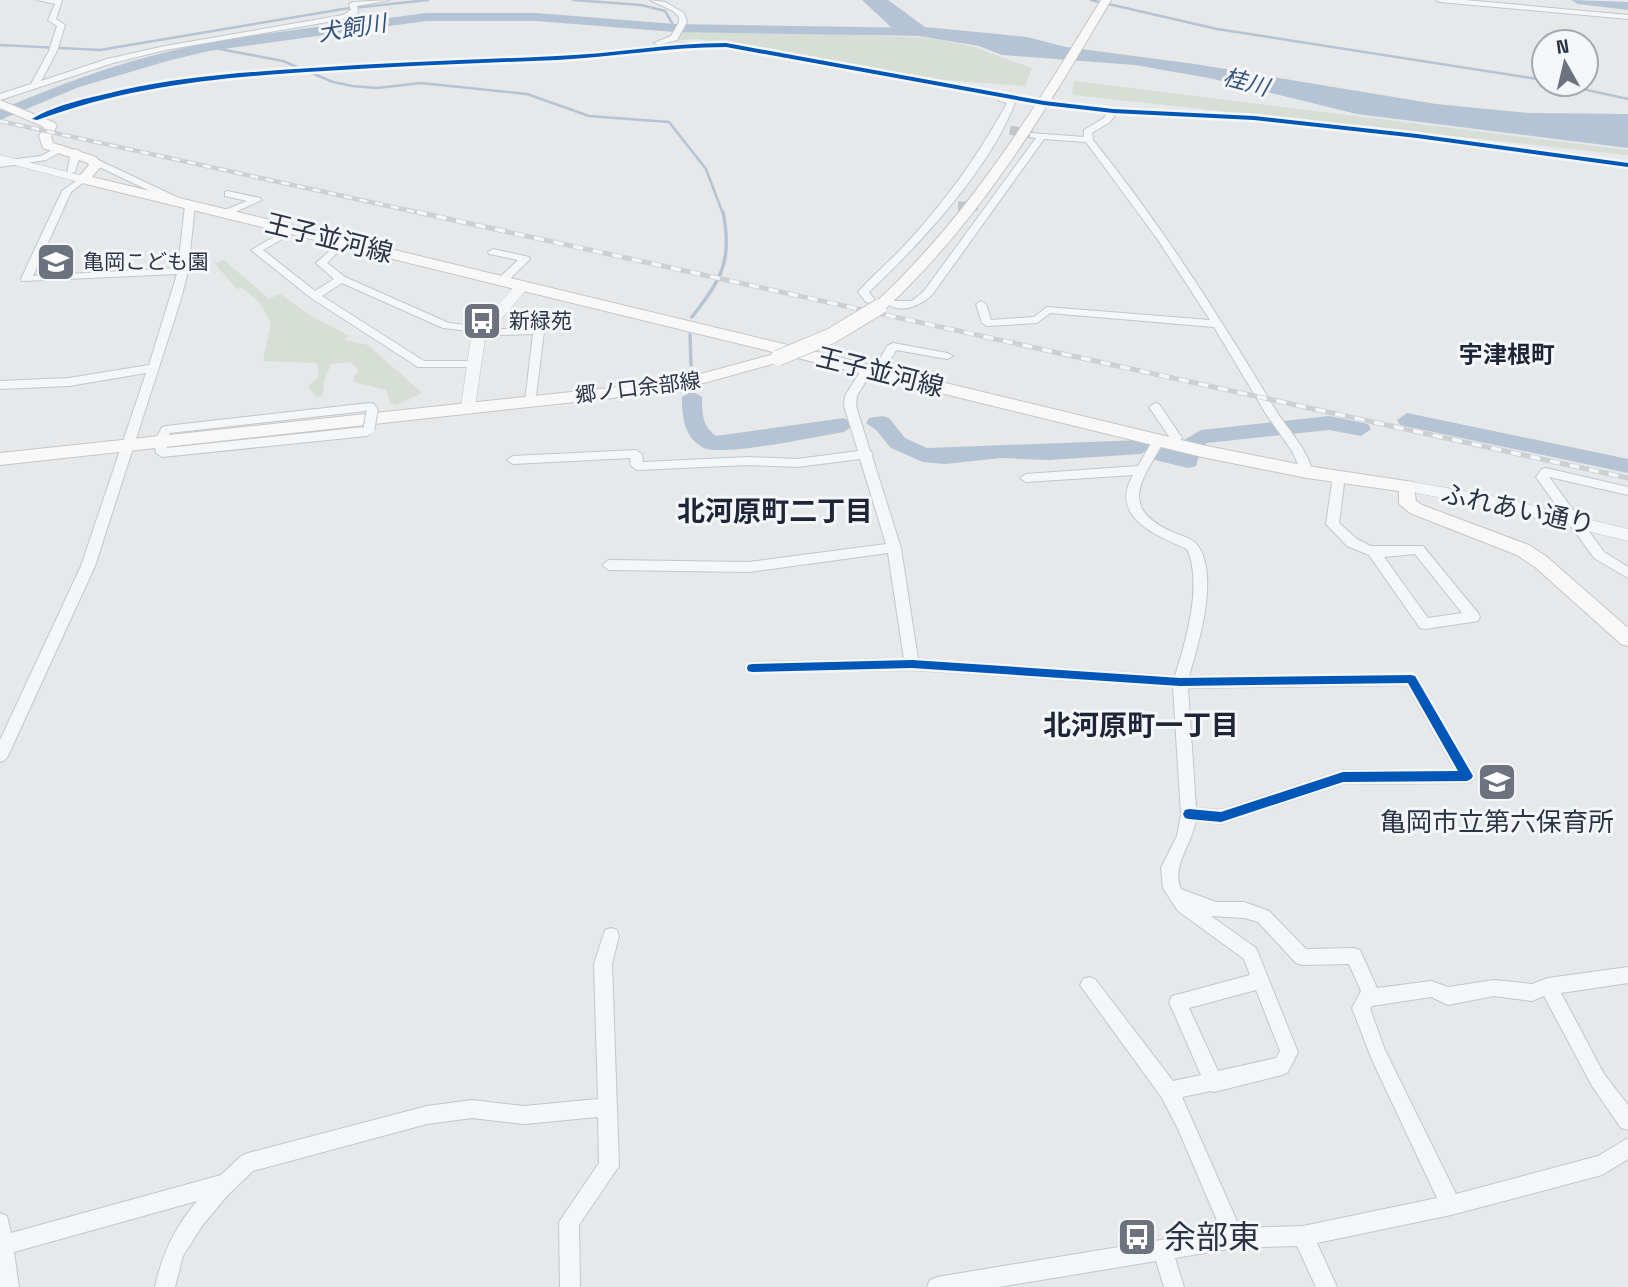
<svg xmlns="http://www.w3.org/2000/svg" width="1628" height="1287" viewBox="0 0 1628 1287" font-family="'Space Grotesk','Noto Sans JP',sans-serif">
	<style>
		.green { fill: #d6ded6 }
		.water { fill: #b4c4d5 }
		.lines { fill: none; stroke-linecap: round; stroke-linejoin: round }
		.stream-far1 { stroke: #b4c4d5; stroke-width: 2.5 }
		.stream { stroke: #b4c4d5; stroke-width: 3.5 }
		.river { fill: #b4c4d5; fill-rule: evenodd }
		.minor-tunnel { stroke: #c1c4c9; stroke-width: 9; stroke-dasharray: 9 4.5; stroke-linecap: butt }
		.minor-casing { stroke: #c4c6c8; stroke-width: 2 }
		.tertiary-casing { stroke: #c4c6c8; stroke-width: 1 }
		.secondary-casing { stroke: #c4c6c8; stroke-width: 2 }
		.minor { fill: #f5f6f7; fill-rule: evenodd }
		.tertiary { fill: #f5f6f7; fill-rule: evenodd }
		.secondary { fill: #f8f8f8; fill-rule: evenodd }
		.rail-far1-casing { stroke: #cecfd2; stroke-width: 4.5 }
		.rail-casing { stroke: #cecfd2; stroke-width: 5 }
		.rail-far1 { stroke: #f4f6f9; stroke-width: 2.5; stroke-dasharray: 8; stroke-linecap: butt }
		.rail { stroke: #f4f6f9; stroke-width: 3.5; stroke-dasharray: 10; stroke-linecap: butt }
		.minor-bridge-casing { stroke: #c4c6c8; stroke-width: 13; stroke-linecap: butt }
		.secondary-bridge-casing { stroke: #c4c6c8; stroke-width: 17; stroke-linecap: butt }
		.minor-bridge { stroke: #f5f6f7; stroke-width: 11 }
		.secondary-bridge { stroke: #f8f8f8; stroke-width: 15 }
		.cycleway-casing { stroke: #f4f6f9; stroke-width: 5 }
		.cycleway { fill: #0057b8; fill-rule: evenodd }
		.labels { text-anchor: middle; stroke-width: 6; stroke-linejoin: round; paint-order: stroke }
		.far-poi-label { font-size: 21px; fill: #2b3445; stroke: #f4f6f9; text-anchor: start }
		.far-street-label { font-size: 21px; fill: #2b3445; stroke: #f4f6f9 }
		.far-water-label { font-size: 23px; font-style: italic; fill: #34527a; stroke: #f4f6f9 }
		.far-quarter-label { font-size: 24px; font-weight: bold; fill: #1d2536; stroke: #f4f6f9 }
		.street-label { font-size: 26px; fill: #2b3445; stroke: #f4f6f9 }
		.poi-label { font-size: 26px; fill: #2b3445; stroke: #f4f6f9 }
		.neighbourhood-label { font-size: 28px; font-weight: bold; fill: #1d2536; stroke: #f4f6f9 }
		.near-poi-label { font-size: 32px; fill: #2b3445; stroke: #f4f6f9; text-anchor: start }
	</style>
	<rect width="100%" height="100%" fill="#e6e8ea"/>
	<!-- green -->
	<g class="green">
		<polygon points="706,29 929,38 971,46 1032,68 1025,86 920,78 698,39 672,41 684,31"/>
		<polygon points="1074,81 1628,150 1628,155 1072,95"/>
		<polygon points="224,260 269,299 280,294 313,317 349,336 344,340 368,345 422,393 397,405 390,403 386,390 354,382 353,378 359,370 350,362 331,364 324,381 323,394 317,398 308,387 319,376 317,363 263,361 271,322 259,302 242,288 237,289 214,263"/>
	</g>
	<!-- water -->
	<polygon class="water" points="862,0 888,0 925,27 1027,37 1066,47 1195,64 1436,104 1529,113 1628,114 1628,148 1357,114 1209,78 1135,65 1002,55 979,46 913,35 891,27"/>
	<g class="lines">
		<!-- stream-far1 -->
		<g class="stream-far1">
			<polyline points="573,0 641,5 665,11 675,28"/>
			<polyline points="1091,0 1217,29 1544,80"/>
			<polyline points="0,45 100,50 343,9 428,0"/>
			<polyline points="209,47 283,61 333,82 352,86 377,88 421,83 527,94 589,116 669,122 706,169 723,214"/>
			<polyline points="1560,84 1628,99"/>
		</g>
		<!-- stream -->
		<g class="stream">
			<path d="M692,317C721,279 733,262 723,212"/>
			<polyline points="690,335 691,365"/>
		</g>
		<!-- river -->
		<g class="river">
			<polygon points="1571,0 1628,2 1628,10 1578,4"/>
			<path d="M426,13H536L675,24L926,28L933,32L926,36L675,32L536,21H426L209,51L171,60L79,87L0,120V110C67,81 136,56 209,43C280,30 354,23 426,13Z"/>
			<path d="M692,391L702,397C702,413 702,426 716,436L844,418L854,425L844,432C818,436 724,457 704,448C684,438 682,417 682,397Z"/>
			<polygon points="1407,413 1628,459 1628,473 1400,425 1397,420"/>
			<polygon points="882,416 889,418 905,438 927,448 1141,440 1152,447 1141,454 1049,460 1001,458 945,464 923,462 891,448 876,430 866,423 869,418"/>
			<polygon points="1329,416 1368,424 1371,429 1361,436 1329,430 1207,443 1201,448 1196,466 1188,468 1155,460 1151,455 1155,450 1162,448 1179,452 1184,440 1201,430"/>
		</g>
		<!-- minor-tunnel -->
		<g class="minor-tunnel">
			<polyline points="1010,130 1032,134"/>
			<polyline points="958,206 978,206"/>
		</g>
		<!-- minor casing -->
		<g class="minor-casing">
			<g id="minor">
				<polygon points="37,0 62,0 56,19 65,25 57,51 41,81 107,59 165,46 343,15 351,10 349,4 353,2 390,0 357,6 358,13 345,19 165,50 113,63 0,100 0,94 31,84 49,51 57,26 48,20 55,4"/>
				<polygon points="650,0 665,2 684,13 687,22 677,40 658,45 654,43 671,36 679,22 679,17 673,11"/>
				<polygon points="1436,0 1465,0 1628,15 1628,19 1440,2"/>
				<path d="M684,43H726L1044,100L1113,108L1254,115L1417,133L1628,162V168L1417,139L1254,121L1116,114L1110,122L1092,133L1093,140C1160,223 1217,313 1272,404C1285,427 1306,446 1313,472L1307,476L1303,475L1292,451L1266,414L1214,327L1050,313L1037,323L987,326L982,323L976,304L981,301L986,304L991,320L1034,317L1047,307L1210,320L1158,240L1086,142L1044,139L932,295C919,306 902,314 887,304L892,301H912L924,291L1036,138L1030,137V133L1084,137V130L1104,118L1107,113L1016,100C991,168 921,243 869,292L875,300L870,303L866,302L858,292C872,276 889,262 904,246C944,203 979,155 1007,103L999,101V97L726,47H705L579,59L350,70L211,80L139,91L72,108L38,121L31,119L66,105L104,94L211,75L350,65L579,54Z"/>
				<polygon points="61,145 66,148 64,150 46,160 0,167 0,161 41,156"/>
				<polygon points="76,149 81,152 75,172 67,174 71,152"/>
				<polygon points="92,157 183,200 185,202 177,204 89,162 89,158"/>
				<polygon points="83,176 88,179 71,192 33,276 178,268 185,205 190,202 195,205 188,271 181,299 95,566 8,756 5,760 0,762 0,740 81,566 146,373 69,386 0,389 0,381 69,378 149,365 177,274 22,281 21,279 62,191"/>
				<polygon points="228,191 260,198 262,200 228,215 222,215 222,211 247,201 225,196 225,192"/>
				<polygon points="290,228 298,230 263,250 315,291 334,279 316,263 343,239 348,242 327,263 345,277 449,323 502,329 543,329 544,331 535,404 527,404 525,401 533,334 502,335 443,328 342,283 322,296 424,361 472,361 478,364 472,367 418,367 311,298 251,250"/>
				<polygon points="493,249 529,257 530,259 507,282 499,282 499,278 518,260 489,254 488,252"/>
				<polygon points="893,343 947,353 953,356 947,359 896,350 883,374 875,374 873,372 887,346"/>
				<path d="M867,365L873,369L857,396L856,406L870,451L873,454L872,456L901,548L918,659L1175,676C1186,640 1203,584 1187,549C1155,535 1109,517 1133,475L1026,482L1020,478L1026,474L1138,466L1154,438L1158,437L1164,441C1144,478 1117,506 1170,531C1179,535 1193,538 1198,546C1219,576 1199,643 1189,676L1416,675L1472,771L1475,776L1472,781L1467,783L1343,784L1221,824L1196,821C1191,846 1171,867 1181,889L1216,902H1244L1269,911L1306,949L1354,948L1360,950L1377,988L1431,981L1448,987L1494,980L1532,984L1548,978L1628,967V983L1561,993L1604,1074L1628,1105V1130L1621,1128L1592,1086L1544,996L1532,1001L1494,996L1448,1005L1431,997L1372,1006L1370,1009L1385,1050L1456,1194L1598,1156L1628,1138V1159L1602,1175L1451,1215L1317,1243L1337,1287H1316L1297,1246L1234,1248L1175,1258L1184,1287H1164L1156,1261L999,1287H927L930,1280L937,1277L1221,1230L1178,1129L1162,1098L1080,985L1083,979L1089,977L1095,979L1173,1081L1201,1075L1169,1002L1172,996L1250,975L1244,959L1178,911L1163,888L1161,868L1177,836L1181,814L1173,687L912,670L747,672L745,668L747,664L752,662L904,659L888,553L749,572L609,570L602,565L609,560L749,562L886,544L860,459L797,467L748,465L637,470L631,466L630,458L513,464L507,460L513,456L636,450L642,454L643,462L748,457L797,459L858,451L844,406L845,396L863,367ZM1407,685L1455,770H1343L1221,810L1196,808L1188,688ZM1211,916L1244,918L1258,922L1296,963L1302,965L1349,964L1361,991L1352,1008L1372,1060L1437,1198L1303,1226L1240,1228L1182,1097L1211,1091L1214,1092L1282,1075L1288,1072L1298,1052L1256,948ZM1256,990L1280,1051L1276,1058L1218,1071L1189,1008Z"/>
				<polygon points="370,403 374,404 378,411 376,414 372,415 366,411 170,433 166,442 167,448 373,426 373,432 367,436 162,457 156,453 154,442 162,427 166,426"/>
				<polygon points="1155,403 1159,404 1182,438 1175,447 1167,447 1165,444 1170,438 1149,407"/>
				<polygon points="1546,468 1628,487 1628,495 1549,477 1604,552 1628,567 1628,578 1594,558 1536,477 1542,469"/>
				<path d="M1339,472L1345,476L1339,523L1357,539L1371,546H1423L1478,613L1480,617L1478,621L1425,629L1420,628L1369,555L1347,546L1326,524L1333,476ZM1415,554L1462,613L1428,618L1384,557Z"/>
				<path d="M611,928L617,930L619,936L612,964L619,1166L579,1225L580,1287H560L559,1222L599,1163L598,1117L524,1124L472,1118L427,1124L253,1171L227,1196L202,1226L183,1256L175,1287H155C162,1254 175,1227 197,1201L14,1252L19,1287H0V1213L7,1216L11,1233L221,1175L241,1156L248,1153L427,1106L472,1100L524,1106L598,1099L594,964L605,930Z"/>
			</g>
		</g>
		<!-- tertiary casing -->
		<g class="tertiary-casing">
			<g id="tertiary">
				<polygon points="0,155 87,177 89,179 83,183 0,161"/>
				<polygon points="523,281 530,285 485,338 475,407 473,410 463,410 461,407 471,337 518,282"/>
				<polygon points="1407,481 1497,497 1628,529 1628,541 1497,509 1402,490 1399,486 1402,482"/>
			</g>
		</g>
		<!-- secondary casing -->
		<g class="secondary-casing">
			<g id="secondary">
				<path d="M1101,0H1111C1045,112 980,221 884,310H874V304C969,216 1034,110 1101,0Z"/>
				<polygon points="0,100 55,123 57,126 51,136 53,143 96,157 102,165 92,177 1202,445 1307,466 1413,482 1416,501 1422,505 1529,545 1547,557 1628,628 1628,646 1621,644 1535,567 1517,555 1410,513 1399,504 1399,491 1307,478 1202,457 78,182 77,179 89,165 88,163 43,148 39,136 44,127 0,108"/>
				<polygon points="778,353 786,358 783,361 675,391 0,465 0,453 675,381"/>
			</g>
		</g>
		<!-- minor -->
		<use href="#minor" class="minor"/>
		<!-- tertiary -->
		<use href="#tertiary" class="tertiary"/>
		<!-- secondary -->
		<use href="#secondary" class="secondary"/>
		<!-- rail-far1 casing -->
		<g class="rail-far1-casing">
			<polyline id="rail-far1" points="0,121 425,214"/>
		</g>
		<!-- rail casing -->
		<g class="rail-casing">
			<polyline id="rail" points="417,212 1628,478"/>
		</g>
		<!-- rail-far1 -->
		<use href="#rail-far1" class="rail-far1"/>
		<!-- rail -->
		<use href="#rail" class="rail"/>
		<!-- minor-bridge casing -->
		<g class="minor-bridge-casing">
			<polyline id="minor-bridge" points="369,429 372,411"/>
		</g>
		<!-- secondary-bridge casing -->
		<g class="secondary-bridge-casing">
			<polyline id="secondary-bridge" points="778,358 831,336 879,307"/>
		</g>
		<!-- minor-bridge -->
		<use href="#minor-bridge" class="minor-bridge"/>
		<!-- secondary-bridge -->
		<use href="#secondary-bridge" class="secondary-bridge"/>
		<!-- cycleway casing -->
		<g class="cycleway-casing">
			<g id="cycleway">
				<path d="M726,43L1044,101L1113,109L1254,116L1417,134L1628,163V167L1417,138L1254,120L1113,113L1044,105L726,47C669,47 613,57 557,60C479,63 401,66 324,71C222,77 133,85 37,120L32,119C56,104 94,97 122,90C185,76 249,72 312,68C394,62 475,60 557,56C613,54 669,43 726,43Z"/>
				<polygon points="912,660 1180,678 1411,675 1415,676 1473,776 1471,779 1467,781 1343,782 1221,822 1189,819 1185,818 1183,814 1185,810 1189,809 1221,812 1343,772 1458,771 1408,683 1180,686 912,668 752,672 748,671 747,668 748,665 752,664"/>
			</g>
		</g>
		<!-- cycleway -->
		<use href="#cycleway" class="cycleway"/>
	</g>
	<!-- icons -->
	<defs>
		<g id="school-square" transform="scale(2.0125)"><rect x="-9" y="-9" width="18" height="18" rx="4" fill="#6c737f" stroke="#f4f6f9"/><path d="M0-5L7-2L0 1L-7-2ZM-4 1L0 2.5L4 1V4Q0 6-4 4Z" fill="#fff"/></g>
		<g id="bus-square" transform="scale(2.0125)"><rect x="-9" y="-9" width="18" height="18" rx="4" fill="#6c737f" stroke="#f4f6f9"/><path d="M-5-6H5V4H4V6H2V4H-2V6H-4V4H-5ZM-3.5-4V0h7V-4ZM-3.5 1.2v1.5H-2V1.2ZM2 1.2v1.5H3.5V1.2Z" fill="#fff"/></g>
	</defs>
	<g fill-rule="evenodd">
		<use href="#school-square" x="56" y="262"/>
		<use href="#bus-square" x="482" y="321"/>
		<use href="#school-square" x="1497" y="782"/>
		<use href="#bus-square" x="1137" y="1237"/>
	</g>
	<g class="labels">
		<!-- far-poi labels -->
		<g class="far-poi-label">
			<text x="83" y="269">亀岡こども園</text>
			<text x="509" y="328">新緑苑</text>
		</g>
		<!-- far-street labels -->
		<g class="far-street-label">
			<text transform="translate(638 388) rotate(-7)" y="7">郷ノ口余部線</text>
		</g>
		<!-- far-water labels -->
		<g class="far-water-label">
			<text transform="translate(352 28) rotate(-9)" y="8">犬飼川</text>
			<text transform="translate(1246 82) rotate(15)" y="8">桂川</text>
		</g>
		<!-- far-quarter labels -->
		<g class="far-quarter-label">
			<text x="1507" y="363">宇津根町</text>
		</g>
		<!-- street labels -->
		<g class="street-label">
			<text transform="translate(329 238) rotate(14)" y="9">王子並河線</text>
			<text transform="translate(880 372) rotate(14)" y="9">王子並河線</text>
			<text transform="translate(1518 509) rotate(12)" y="9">ふれあい通り</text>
		</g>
		<!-- poi labels -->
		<g class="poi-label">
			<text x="1497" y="831">亀岡市立第六保育所</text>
		</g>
		<!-- neighbourhood labels -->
		<g class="neighbourhood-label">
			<text x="775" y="521">北河原町二丁目</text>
			<text x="1141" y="735">北河原町一丁目</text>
		</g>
		<!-- near-poi labels -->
		<g class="near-poi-label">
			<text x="1164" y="1248">余部東</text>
		</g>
	</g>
	<!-- north arrow -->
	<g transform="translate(1565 63) rotate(352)"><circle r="33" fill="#f4f6f9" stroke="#a4a8b1" stroke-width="2"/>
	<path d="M0-5L12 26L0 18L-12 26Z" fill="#6c737f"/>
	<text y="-10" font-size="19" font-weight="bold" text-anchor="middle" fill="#2b3445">N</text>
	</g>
</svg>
